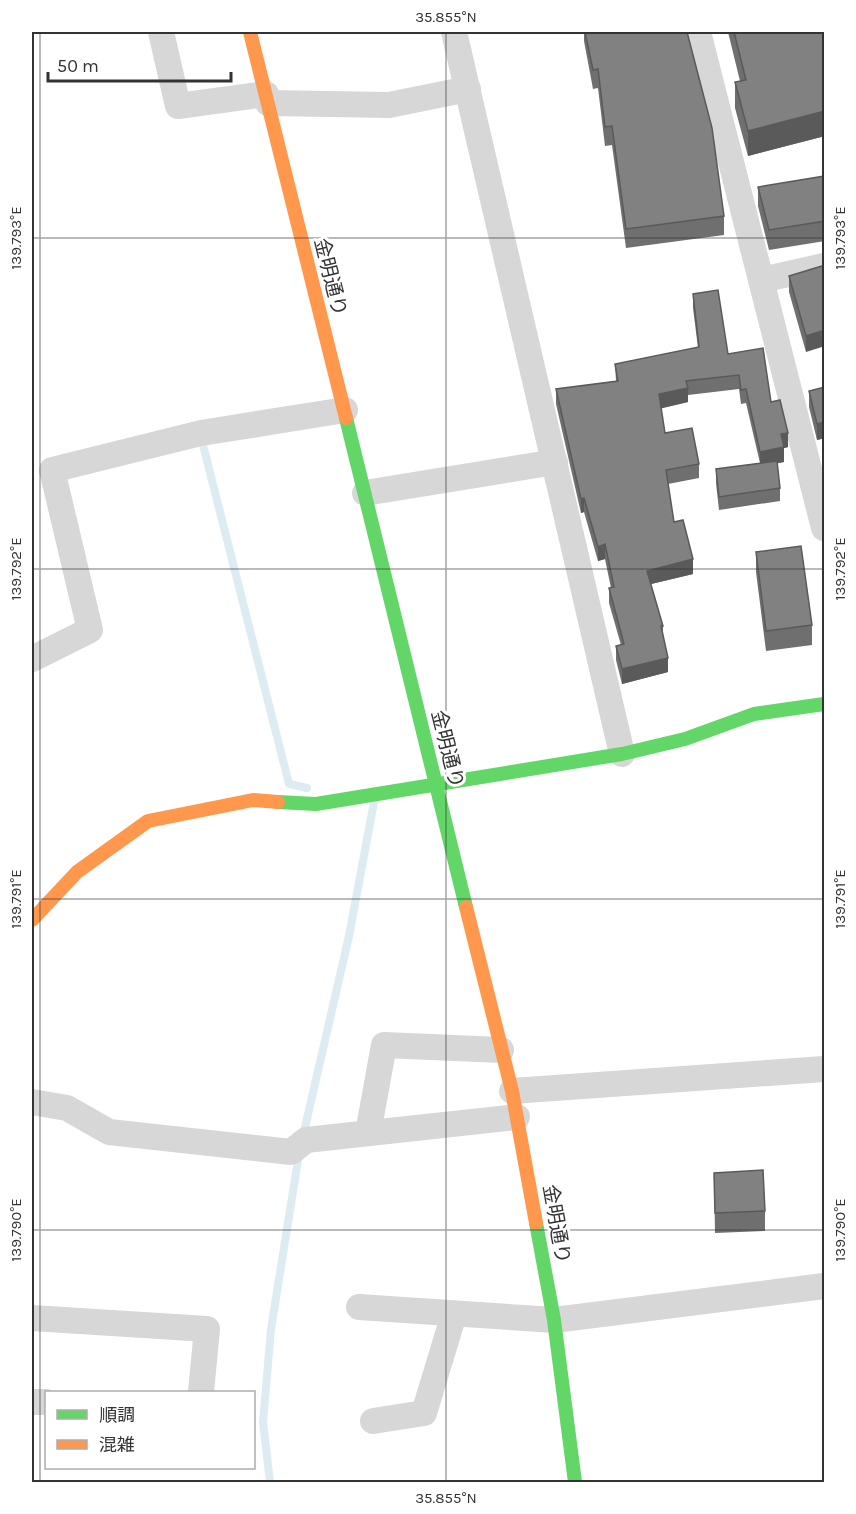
<svg xmlns="http://www.w3.org/2000/svg" width="856" height="1514" viewBox="0 0 856 1514" font-family="Karla,'Noto Sans JP',sans-serif">
	<style>
		.lines { fill: none; stroke-linecap: round; stroke-linejoin: round }
		.stream { stroke: #ddebf3; stroke-width: 8 }
		.street { stroke: #d7d7d7; stroke-width: 26 }
		.fast { stroke: #63d668; stroke-width: 14 }
		.slow { stroke: #ff974d; stroke-width: 14 }
		.wall { fill: #6f6f6f }
		.shaded-wall { fill: #5a5a5a }
		.building { fill: #818181; stroke: #5a5a5a; stroke-width: 1.5 }
		.ticks { fill: none; stroke: #333; stroke-width: 1.5; stroke-opacity: 0.45 }
		.labels { text-anchor: middle; stroke-width: 6; stroke-linejoin: round; paint-order: stroke }
		.street-label { font-size: 20px; fill: #333; stroke: #fff }
		.neatline { fill: none; stroke: #333; stroke-width: 2 }
		.ticks-label { font-size: 15px; text-anchor: middle; fill: #333 }
	</style>
	<rect width="100%" height="100%" fill="#fff"/>
	<g class="lines">
		<!-- stream -->
		<g class="stream">
			<polyline points="203,445 289,784 307,788"/>
			<polyline points="303,1136 349,936 374,802"/>
			<polyline points="270,1482 263,1422 271,1329 299,1154"/>
		</g>
		<!-- street -->
		<g class="street">
			<polyline points="161,32 178,106 266,94"/>
			<polyline points="454,32 622,754"/>
			<polyline points="698,32 824,528"/>
			<polyline points="268,103 389,105 468,89"/>
			<polyline points="761,280 824,266"/>
			<polyline points="365,493 555,462"/>
			<polyline points="32,659 90,630 52,470 201,433 345,410"/>
			<polyline points="512,1091 824,1069"/>
			<polyline points="32,1102 67,1108 109,1132 291,1152 306,1140 517,1117"/>
			<polyline points="368,1133 384,1045 501,1050"/>
			<polyline points="359,1307 554,1320 824,1286"/>
			<polyline points="32,1318 207,1329 201,1392"/>
			<polyline points="32,1402 46,1402"/>
			<polyline points="373,1421 424,1413 454,1314"/>
		</g>
		<!-- fast -->
		<g class="fast">
			<polyline points="346,418 466,907"/>
			<polyline points="278,802 316,804 622,754 685,739 754,714 824,704"/>
			<polyline points="536,1223 554,1320 575,1482"/>
		</g>
		<!-- slow -->
		<g class="slow">
			<polyline points="250,32 346,418"/>
			<polyline points="466,907 512,1091 536,1223"/>
			<polyline points="32,920 77,872 148,821 253,800 278,802"/>
		</g>
	</g>
	<!-- wall -->
	<g class="wall">
		<polygon points="584,32 687,32 724,216 724,235 626,248 612,145 605,146 598,88 593,89 584,41"/>
		<polygon points="728,32 825,32 825,136 748,156 735,108 735,82 740,81"/>
		<polygon points="825,176 825,241 769,250 758,206 758,187"/>
		<polygon points="825,265 806,352 789,292 789,276"/>
		<polygon points="693,294 728,354 771,402 788,447 784,448 784,462 777,463 780,488 780,501 719,510 716,483 716,469 760,463 746,403 741,404 739,389 688,395 688,402 661,408 665,433 699,464 699,478 668,484 674,522 693,574 651,584 663,626 663,636 668,672 622,684 616,660 616,646 621,645 609,603 609,588 611,588 605,559 598,561 584,512 581,513 556,404 556,389 616,381 615,364 698,348 693,308"/>
		<polygon points="825,387 825,438 817,440 809,407 809,391"/>
		<polygon points="756,552 812,625 812,645 766,651 756,572"/>
		<polygon points="714,1173 765,1211 765,1231 715,1233"/>
	</g>
	<!-- shaded-wall -->
	<g class="shaded-wall">
		<polygon points="825,111 825,136 748,156 748,131"/>
		<polygon points="825,330 825,346 806,352 806,336"/>
		<polygon points="688,388 688,402 659,409 659,394"/>
		<polygon points="825,422 825,438 817,440 817,424"/>
		<polygon points="788,433 788,447 784,448 784,462 760,467 760,452 781,434"/>
		<polygon points="584,498 584,512 581,513 581,499"/>
		<polygon points="605,544 605,559 598,561 598,547"/>
		<polygon points="693,559 693,574 647,585 647,571"/>
		<polygon points="668,658 668,672 622,684 622,669"/>
	</g>
	<!-- building -->
	<g class="building">
		<polygon points="585,32 687,32 712,128 724,216 626,229 612,126 605,127 598,69 593,70"/>
		<polygon points="734,32 825,32 825,111 748,131 735,82 746,80"/>
		<polygon points="825,176 825,221 769,230 758,187"/>
		<polygon points="825,265 825,330 806,336 789,276"/>
		<polygon points="718,290 728,354 763,348 771,402 780,400 788,433 781,434 784,447 760,452 746,389 741,390 739,375 686,381 688,388 659,394 665,433 692,428 699,464 666,470 674,522 683,520 693,559 647,571 663,626 661,626 668,658 622,669 616,646 624,644 609,588 614,587 605,544 598,547 584,498 581,499 556,389 618,381 615,364 699,347 693,294"/>
		<polygon points="825,387 825,422 817,424 809,391"/>
		<polygon points="777,461 780,488 719,497 716,469"/>
		<polygon points="801,546 812,625 766,631 756,552"/>
		<polygon points="763,1170 765,1211 715,1213 714,1173"/>
	</g>
	<!-- ticks -->
	<path class="ticks" d="M40,32V1482M446,32V1482M32,238H824M32,569H824M32,899H824M32,1230H824"/>
	<g class="labels">
		<!-- street labels -->
		<g class="street-label">
			<text transform="translate(331 277) rotate(76)" y="7">金明通り</text>
			<text transform="translate(448 749) rotate(76)" y="7">金明通り</text>
			<text transform="translate(557 1224) rotate(80)" y="7">金明通り</text>
		</g>
	</g>
	<!-- border -->
	<rect width="856" height="1514" fill="none" stroke="#ffffff" stroke-width="66"/>
	<!-- legend -->
	<rect x="45" y="1391" width="210" height="78" fill="#ffffff" stroke="#adadad" stroke-width="1.5"/>
	<rect x="57" y="1410" width="30" height="9" fill="#63d668" stroke="#adadad" stroke-width="1.5"/>
	<text x="99" y="1421" font-size="18" fill="#333333">順調</text>
	<rect x="57" y="1440" width="30" height="9" fill="#ff974d" stroke="#adadad" stroke-width="1.5"/>
	<text x="99" y="1451" font-size="18" fill="#333333">混雑</text>
	<!-- scale -->
	<path d="M48 72v9h183v-9" fill="none" stroke="#333333" stroke-width="3"/>
	<text x="57" y="72" font-size="18" fill="#333333" stroke="#ffffff" stroke-width="4.5" paint-order="stroke">50 m</text>
	<rect x="33" y="33" width="790" height="1448" class="neatline"/>
	<g class="ticks-label">
		<text x="446" y="22">35.855°N</text>
		<text transform="translate(840 238) rotate(-90)" y="5">139.793°E</text>
		<text transform="translate(16 238) rotate(-90)" y="5">139.793°E</text>
		<text transform="translate(840 569) rotate(-90)" y="5">139.792°E</text>
		<text transform="translate(16 569) rotate(-90)" y="5">139.792°E</text>
		<text transform="translate(16 899) rotate(-90)" y="5">139.791°E</text>
		<text transform="translate(840 899) rotate(-90)" y="5">139.791°E</text>
		<text transform="translate(840 1230) rotate(-90)" y="5">139.790°E</text>
		<text transform="translate(16 1230) rotate(-90)" y="5">139.790°E</text>
		<text x="446" y="1503">35.855°N</text>
	</g>
</svg>
